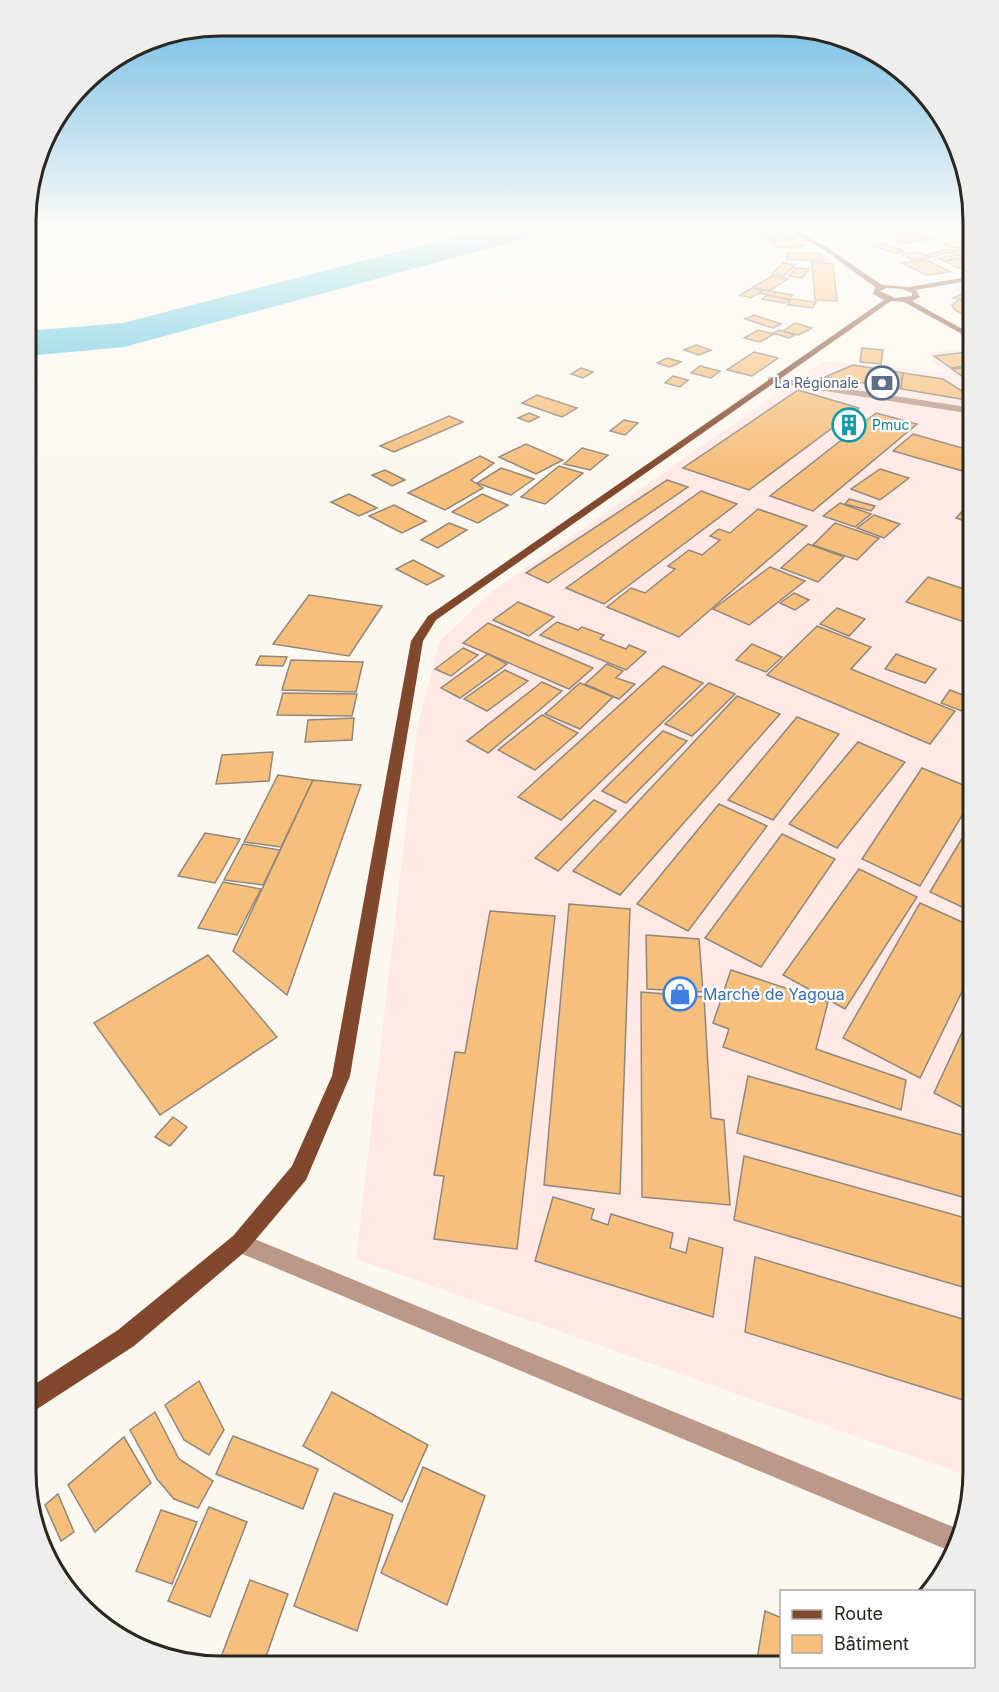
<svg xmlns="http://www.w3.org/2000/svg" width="999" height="1692" viewBox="0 0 999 1692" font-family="Inter,sans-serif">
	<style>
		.commercial { fill: #fee9e5 }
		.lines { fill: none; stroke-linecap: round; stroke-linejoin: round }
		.river { fill: #58c4df; fill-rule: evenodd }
		.building { fill: #f6bf7c; stroke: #92877c; stroke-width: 1.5 }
		.minor { fill: #bb9889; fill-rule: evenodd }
		.primary { fill: #82482d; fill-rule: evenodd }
		.labels { text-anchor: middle; stroke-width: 4.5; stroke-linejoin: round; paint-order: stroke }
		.far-service-label { font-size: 14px; fill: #4e5e75; stroke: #fff; text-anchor: end }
		.far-culture-label { font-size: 14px; fill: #0d838f; stroke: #fff; text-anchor: start }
		.shop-label { font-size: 16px; fill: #366cbe; stroke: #fff; text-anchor: start }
		.rim { fill: none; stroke: #2a2721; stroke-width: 3 }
	</style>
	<rect width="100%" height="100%" fill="#fdf8ef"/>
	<!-- commercial -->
	<polygon class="commercial" points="973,349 973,1478 356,1259 417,729 439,642 490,593 824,361 945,372 924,353"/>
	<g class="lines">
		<!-- river -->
		<polygon class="river" points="474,232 529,232 524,239 124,347 27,356 27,331 123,323"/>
	</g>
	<!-- building -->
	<g class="building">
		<polygon points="912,232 931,239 906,243 896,240 905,238 893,233"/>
		<polygon points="786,233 791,236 765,239 760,235"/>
		<polygon points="973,238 973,244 954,248 943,244"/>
		<polygon points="794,239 803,246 779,248 770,241"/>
		<polygon points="880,243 904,251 895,253 871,246"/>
		<polygon points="968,246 973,248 973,254 956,255 951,253 962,251 955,248"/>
		<polygon points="949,249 956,251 931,257 925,255"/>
		<polygon points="919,252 929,258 912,260 903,254"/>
		<polygon points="788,253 819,253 824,261 786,259"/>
		<polygon points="960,255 966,258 943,261 937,258"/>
		<polygon points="969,258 973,260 973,266 958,268 945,261"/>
		<polygon points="926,260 951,272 926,275 902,263"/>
		<polygon points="812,262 833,264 837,301 815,300"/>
		<polygon points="783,263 795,265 784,276 772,274"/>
		<polygon points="796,268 809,269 802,278 789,276"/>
		<polygon points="772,276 788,279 769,291 753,287"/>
		<polygon points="752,288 763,290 751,298 740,295"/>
		<polygon points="763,290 793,295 788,299 759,293"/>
		<polygon points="963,293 973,298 973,300 953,298"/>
		<polygon points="767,295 790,300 785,303 762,299"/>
		<polygon points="791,299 816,302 813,308 788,305"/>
		<polygon points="959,300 973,300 973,315 965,316 955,310 952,305"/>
		<polygon points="754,315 781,324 773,328 745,319"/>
		<polygon points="795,323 812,328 799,335 783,331"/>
		<polygon points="758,330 774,334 760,342 744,338"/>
		<polygon points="779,330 795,335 789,338 773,333"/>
		<polygon points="696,345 711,350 699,355 684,350"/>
		<polygon points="862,348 883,350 881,364 860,362"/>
		<polygon points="754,352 778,358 752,376 727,370"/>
		<polygon points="967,352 973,356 973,365 951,368 934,356"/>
		<polygon points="667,358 681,362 670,367 657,363"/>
		<polygon points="853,365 903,373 901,389 825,377"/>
		<polygon points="700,366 720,371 711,378 691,373"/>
		<polygon points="973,367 973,384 952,369"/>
		<polygon points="581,368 593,372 583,378 571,374"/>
		<polygon points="903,373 943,379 973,398 973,401 901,389"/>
		<polygon points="673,376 688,380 680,387 665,383"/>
		<polygon points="798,390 859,408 749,490 683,468"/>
		<polygon points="537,395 577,408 562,417 522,403"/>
		<polygon points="529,413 539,417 529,422 518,418"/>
		<polygon points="876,413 917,424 813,511 770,496"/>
		<polygon points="449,416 463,422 394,452 380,446"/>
		<polygon points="848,417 864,422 850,433 833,428"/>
		<polygon points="624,420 638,423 625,435 610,431"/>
		<polygon points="913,434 973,451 973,474 893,451"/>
		<polygon points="526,444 563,460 536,474 499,457"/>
		<polygon points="582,448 608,455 590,470 564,464"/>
		<polygon points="480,456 494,463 471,480 483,488 445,510 408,493"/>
		<polygon points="559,466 583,473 545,504 521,497"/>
		<polygon points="501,468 534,479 511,495 477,483"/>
		<polygon points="880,469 909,478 880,500 851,489"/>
		<polygon points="385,470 405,480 392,486 372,475"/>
		<polygon points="667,480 688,487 548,583 526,573"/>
		<polygon points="701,491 737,504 604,604 566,588"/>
		<polygon points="349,494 377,508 359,516 331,502"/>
		<polygon points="482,494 508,505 478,523 452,512"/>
		<polygon points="849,499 875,506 871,511 845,504"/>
		<polygon points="973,500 973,524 956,518"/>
		<polygon points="840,503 871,514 855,527 823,516"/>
		<polygon points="394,505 426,521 402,533 369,516"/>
		<polygon points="758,509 807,526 679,637 607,607 631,588 645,593 675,569 668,566 689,550 702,555 720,540 710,536 719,529 730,533"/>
		<polygon points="874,515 900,524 884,538 857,528"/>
		<polygon points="449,523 467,530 438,548 421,540"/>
		<polygon points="835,523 879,538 857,560 813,545"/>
		<polygon points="808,544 844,557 818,582 781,568"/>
		<polygon points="413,560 444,576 427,585 396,569"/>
		<polygon points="770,567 805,581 749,625 713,609"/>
		<polygon points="928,577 973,592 973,625 906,602"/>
		<polygon points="794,593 809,600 795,610 780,603"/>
		<polygon points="309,595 382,606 349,656 273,644"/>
		<polygon points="518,602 554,617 529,636 493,620"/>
		<polygon points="837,608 865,619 849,636 820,624"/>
		<polygon points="557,622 578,630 582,627 604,635 600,639 626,649 629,645 646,652 626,670 540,635"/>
		<polygon points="488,623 593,668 569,689 463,643"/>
		<polygon points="817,626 871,647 851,669 955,711 930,744 767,675"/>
		<polygon points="752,644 782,657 766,672 736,660"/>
		<polygon points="463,648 478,655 451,676 435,669"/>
		<polygon points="488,654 507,664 460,698 441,688"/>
		<polygon points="896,654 936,669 925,683 885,669"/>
		<polygon points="260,656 287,657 283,666 256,665"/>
		<polygon points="291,660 363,662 356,692 282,690"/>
		<polygon points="607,664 623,671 616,678 635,684 619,699 585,684"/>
		<polygon points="663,666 703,683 561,820 518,797"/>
		<polygon points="505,670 528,681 487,711 464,699"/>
		<polygon points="542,682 562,691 488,753 467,741"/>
		<polygon points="580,683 613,697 580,729 545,714"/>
		<polygon points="709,683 735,694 692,736 665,724"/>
		<polygon points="950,690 973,699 967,713 941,703"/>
		<polygon points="283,693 357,694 352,716 277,715"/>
		<polygon points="737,696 780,714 620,895 573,871"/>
		<polygon points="542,715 578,733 535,770 498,750"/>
		<polygon points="797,717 839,734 773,820 728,800"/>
		<polygon points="354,718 352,740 305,742 308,720"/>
		<polygon points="663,731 687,741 626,803 602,791"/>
		<polygon points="858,742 905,762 837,848 789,824"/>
		<polygon points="273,752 269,781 216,784 222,755"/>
		<polygon points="922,768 973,789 973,797 920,886 862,859"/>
		<polygon points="278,775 313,780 281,847 244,842"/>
		<polygon points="313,780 361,785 287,995 233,951"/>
		<polygon points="594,800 616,811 558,871 535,858"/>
		<polygon points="719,804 767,826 688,931 637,904"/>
		<polygon points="973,820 973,912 930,892"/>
		<polygon points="205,833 240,839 215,883 178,876"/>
		<polygon points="782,834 835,859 761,967 705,938"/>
		<polygon points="243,844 280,850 263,885 224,880"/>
		<polygon points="859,869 917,897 845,1009 783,975"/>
		<polygon points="223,882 261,889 237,935 198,928"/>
		<polygon points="920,903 973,927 973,969 920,1078 843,1038"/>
		<polygon points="569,904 630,909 620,1194 544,1185"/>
		<polygon points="490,911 555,916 517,1249 434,1239 444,1176 434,1175 455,1052 465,1053"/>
		<polygon points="646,935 699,939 703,992 647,989"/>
		<polygon points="208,955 277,1037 160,1115 94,1023"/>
		<polygon points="731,970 828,1002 816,1049 906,1080 901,1110 723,1047 729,1029 713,1023"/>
		<polygon points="641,992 704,997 711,1118 724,1120 730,1205 642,1197"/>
		<polygon points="971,1013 973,1014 973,1113 934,1093"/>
		<polygon points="748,1076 973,1138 973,1200 737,1133"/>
		<polygon points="173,1117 187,1127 170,1146 155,1137"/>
		<polygon points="744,1156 973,1220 973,1290 734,1220"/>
		<polygon points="553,1197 594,1209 591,1219 608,1225 611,1214 673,1233 670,1248 686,1253 689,1238 723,1248 713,1317 535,1261"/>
		<polygon points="755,1257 973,1322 973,1403 745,1332"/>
		<polygon points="199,1381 224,1430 209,1455 184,1440 165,1405"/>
		<polygon points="332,1392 428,1445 402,1502 303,1446"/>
		<polygon points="155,1412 179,1459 213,1481 198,1508 174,1499 157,1479 130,1430"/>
		<polygon points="233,1436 318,1469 303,1509 216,1474"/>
		<polygon points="124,1437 151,1483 95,1532 68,1485"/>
		<polygon points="423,1467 485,1496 447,1605 381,1573"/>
		<polygon points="334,1493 393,1515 357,1631 294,1606"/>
		<polygon points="58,1494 74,1532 61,1541 45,1505"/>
		<polygon points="209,1507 247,1522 210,1617 168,1601"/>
		<polygon points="161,1510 197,1522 172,1584 136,1571"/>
		<polygon points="250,1580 288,1594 263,1665 218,1665"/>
		<polygon points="765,1611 782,1618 782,1666 756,1666"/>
	</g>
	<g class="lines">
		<!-- minor -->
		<g class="minor">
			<polygon points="771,377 973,408 973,414 768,382 768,378"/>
			<polygon points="240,1233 963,1531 963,1534 953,1552 950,1551 233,1250 230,1243 233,1236"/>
		</g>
		<!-- primary -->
		<path class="primary" d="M792,232H799L825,246L882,285L909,287L973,276V280L916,290L920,297L912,301L973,335V340L904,302L891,301L436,620L423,641L350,1076L306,1180L247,1250L134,1346L34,1411L26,1414V1390L118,1330L233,1236L292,1166L332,1076L411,641L428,616L884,300L873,294L875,287L821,248ZM887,288L902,289L912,293V296L895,298L880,291Z"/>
	</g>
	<!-- sky -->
	<linearGradient id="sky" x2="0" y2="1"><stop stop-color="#6ebae4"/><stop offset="0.49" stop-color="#fefcf8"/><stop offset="1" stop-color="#fefcf8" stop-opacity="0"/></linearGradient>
	<rect width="999" height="469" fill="url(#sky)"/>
	<!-- icons -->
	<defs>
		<g id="bank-ring" transform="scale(1.725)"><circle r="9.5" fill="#fff" stroke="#5c6f8a" stroke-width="1.5"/><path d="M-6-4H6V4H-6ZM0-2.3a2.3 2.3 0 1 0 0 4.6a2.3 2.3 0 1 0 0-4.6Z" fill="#5c6f8a"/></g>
		<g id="building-ring" transform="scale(1.725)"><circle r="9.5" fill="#fff" stroke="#0f9aa8" stroke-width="1.5"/><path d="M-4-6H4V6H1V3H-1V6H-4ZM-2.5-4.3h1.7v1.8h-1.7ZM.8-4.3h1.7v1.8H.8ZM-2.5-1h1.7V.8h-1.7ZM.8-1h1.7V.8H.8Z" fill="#0f9aa8"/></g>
		<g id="shop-ring" transform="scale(1.725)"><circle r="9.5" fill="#fff" stroke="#3f7fe0" stroke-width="1.5"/><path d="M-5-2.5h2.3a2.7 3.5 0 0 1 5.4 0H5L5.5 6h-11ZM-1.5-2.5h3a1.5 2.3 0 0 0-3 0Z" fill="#3f7fe0"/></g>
	</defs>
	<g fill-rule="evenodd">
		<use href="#bank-ring" x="882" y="383"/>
		<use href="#building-ring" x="849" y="425"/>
		<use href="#shop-ring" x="680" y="994"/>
	</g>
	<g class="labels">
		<!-- far-service labels -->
		<g class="far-service-label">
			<text x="859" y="388">La Régionale</text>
		</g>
		<!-- far-culture labels -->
		<g class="far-culture-label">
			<text x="872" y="430">Pmuc</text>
		</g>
		<!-- shop labels -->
		<g class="shop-label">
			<text x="703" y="1000">Marché de Yagoua</text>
		</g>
	</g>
	<!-- crop -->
	<path d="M0 0H999V1692H0ZM221 36H778A185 185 0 0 1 963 221V1471A185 185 0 0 1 778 1656H221A185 185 0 0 1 36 1471V221A185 185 0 0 1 221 36Z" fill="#eeeeed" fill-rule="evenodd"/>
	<path class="rim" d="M221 36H778A185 185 0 0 1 963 221V1471A185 185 0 0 1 778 1656H221A185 185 0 0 1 36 1471V221A185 185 0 0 1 221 36Z"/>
	<!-- legend -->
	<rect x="780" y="1590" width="195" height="78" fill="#ffffff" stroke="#aaa9a6" stroke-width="1.5"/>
	<rect x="792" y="1610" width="30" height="9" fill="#82482d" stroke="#aaa9a6" stroke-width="1.5"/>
	<text x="834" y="1620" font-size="18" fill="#2a2721">Route</text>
	<rect x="792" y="1635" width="30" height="18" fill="#f6bf7c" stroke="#aaa9a6" stroke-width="1.5"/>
	<text x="834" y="1650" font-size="18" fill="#2a2721">Bâtiment</text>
</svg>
